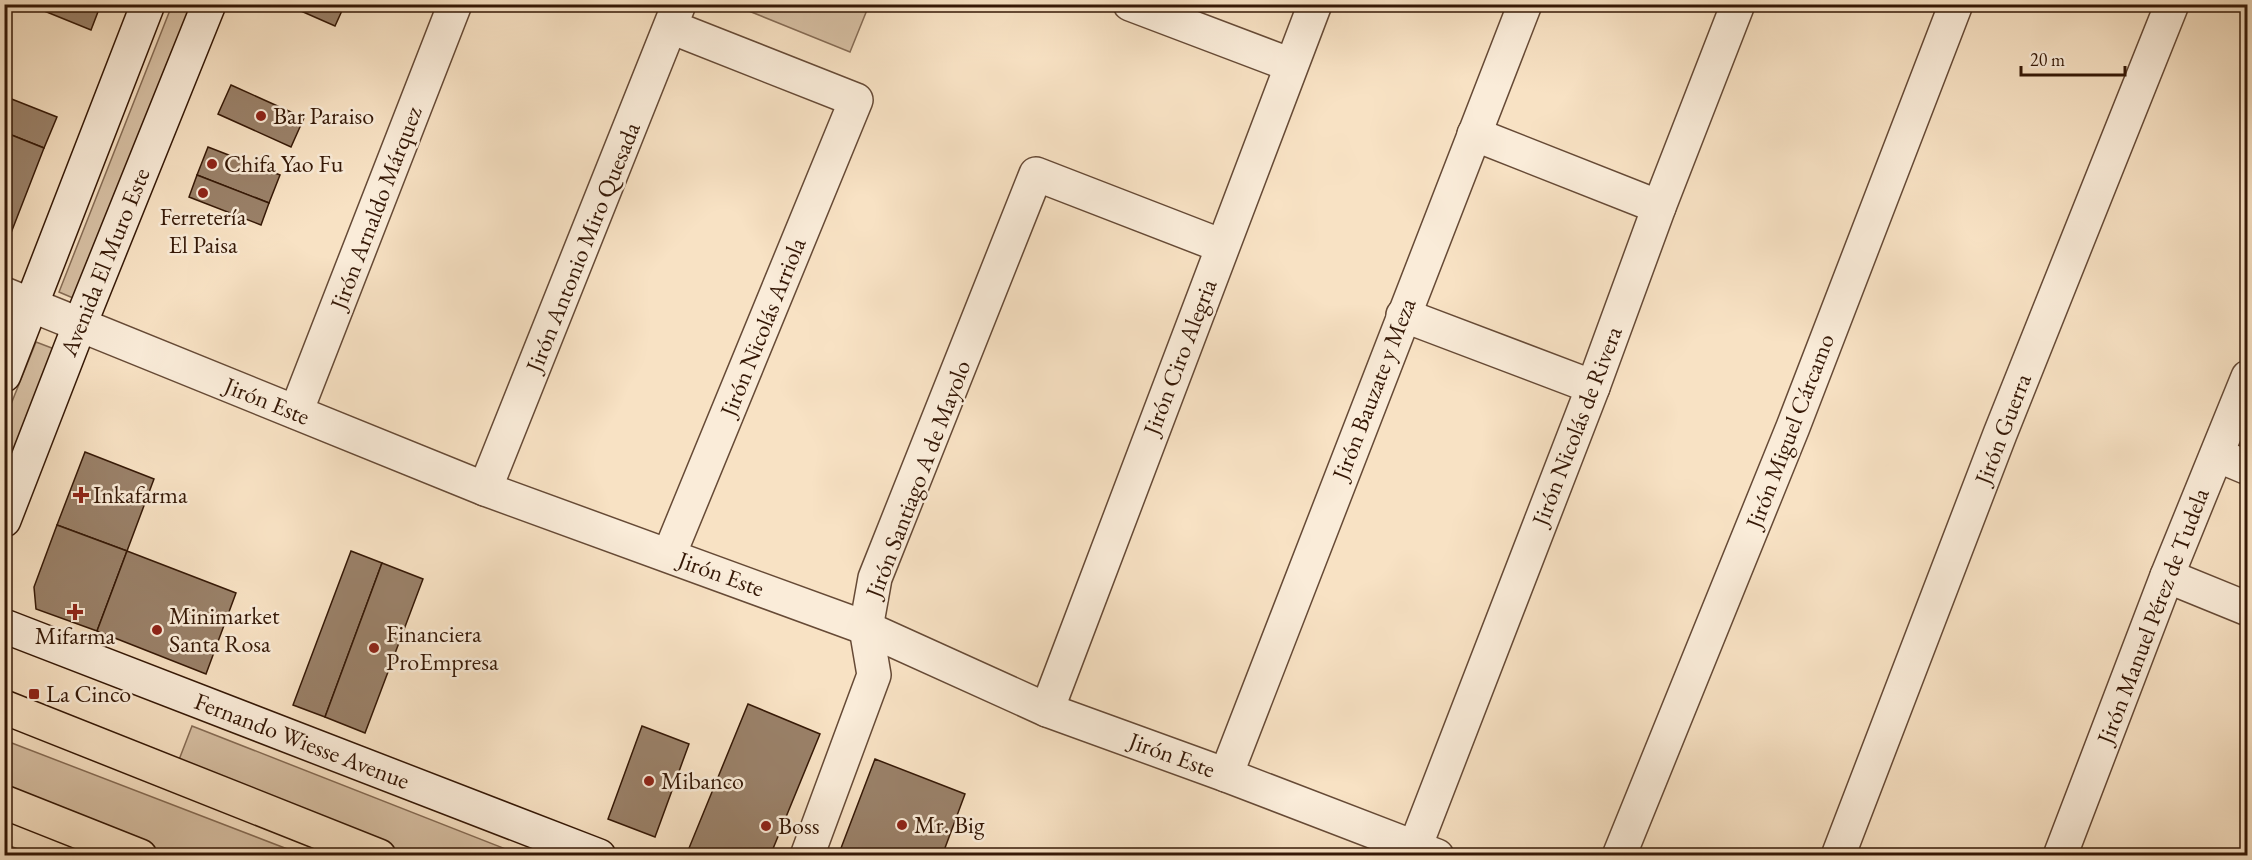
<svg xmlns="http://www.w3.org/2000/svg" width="2252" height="860" viewBox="0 0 2252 860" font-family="'EB Garamond',serif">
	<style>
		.green { fill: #d7c0a4; stroke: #866c55; stroke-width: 1.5 }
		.building { fill: #9a8169; stroke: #351806; stroke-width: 1.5 }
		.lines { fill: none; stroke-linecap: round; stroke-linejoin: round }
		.minor-casing { stroke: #664a36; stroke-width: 36 }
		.secondary-casing { stroke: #351806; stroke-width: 36 }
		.primary-casing { stroke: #351806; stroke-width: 36 }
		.minor { stroke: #faecd9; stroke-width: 33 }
		.secondary { stroke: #faecd9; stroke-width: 33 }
		.primary { stroke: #f8e2c4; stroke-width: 33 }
		.poi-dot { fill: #8f2418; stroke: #faecd9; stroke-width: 2 }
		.labels { text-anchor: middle; stroke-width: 5; stroke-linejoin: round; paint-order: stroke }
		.poi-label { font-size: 24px; fill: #351806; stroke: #faecd9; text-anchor: start }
		.street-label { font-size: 24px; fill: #351806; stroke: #faecd9 }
	</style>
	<rect width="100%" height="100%" fill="#f8e2c4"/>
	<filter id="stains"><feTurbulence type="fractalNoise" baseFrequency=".00333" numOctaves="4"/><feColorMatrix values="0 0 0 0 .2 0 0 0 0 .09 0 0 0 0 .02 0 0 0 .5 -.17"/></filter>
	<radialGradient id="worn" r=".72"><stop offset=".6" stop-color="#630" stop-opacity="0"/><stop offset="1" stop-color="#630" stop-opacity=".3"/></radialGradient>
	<!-- green -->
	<g class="green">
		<polygon points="172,5 196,5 80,301 59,292"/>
		<polygon points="734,5 869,5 850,52"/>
		<polygon points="36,342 57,350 5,481 5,419"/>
		<polygon points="192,726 521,855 407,855 177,765"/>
		<polygon points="4,740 303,855 146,855 5,800"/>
		<polygon points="5,844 33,855 5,855"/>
	</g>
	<!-- building -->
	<g class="building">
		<polygon points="27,4 101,4 91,30"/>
		<polygon points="285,4 345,4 335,26"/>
		<polygon points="231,85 304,118 291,147 218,114"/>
		<polygon points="4,96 57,117 44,148 4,132"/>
		<polygon points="4,132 44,148 4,251"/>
		<polygon points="208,147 280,175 269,203 197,175"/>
		<polygon points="197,175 269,203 261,225 189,197"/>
		<polygon points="85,452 154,479 127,551 57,525"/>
		<polygon points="57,525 127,551 97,631 36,609 34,587"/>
		<polygon points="127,551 236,593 206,674 97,631"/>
		<polygon points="351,551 382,563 325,717 293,705"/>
		<polygon points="382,563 423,579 365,733 325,717"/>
		<polygon points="748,704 820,734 770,856 694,856 687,853"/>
		<polygon points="642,726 689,744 655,837 608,819"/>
		<polygon points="875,759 965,794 942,856 838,856"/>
	</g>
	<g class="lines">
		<!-- minor casing -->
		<g class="minor-casing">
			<g id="minor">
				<polyline points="1130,4 1291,65"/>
				<polyline points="1474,134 1659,207"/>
				<polyline points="4,294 485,489 866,628 1047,710 1226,775 1437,856"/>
				<polyline points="1403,315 1593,387"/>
				<polyline points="296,412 455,4"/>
				<polyline points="2217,455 2248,468"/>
				<polyline points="485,489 679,4"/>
				<polyline points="669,555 856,100 671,27"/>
				<polyline points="2167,576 2248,609"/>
				<polyline points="1047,710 1315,4"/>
				<polyline points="1226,775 1525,4"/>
				<polyline points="1415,847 1593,387 1659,207 1738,4"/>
				<polyline points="807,856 874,675 866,628 875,578 1036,174 1222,246"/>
				<polyline points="1619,856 1793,427 1956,4"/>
				<polyline points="1838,856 2000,434 2172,4"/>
				<polyline points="2060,856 2167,576 2248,377"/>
			</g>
		</g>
		<!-- secondary casing -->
		<g class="secondary-casing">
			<g id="secondary">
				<polyline points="4,375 148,4"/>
				<polyline points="4,520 80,324 209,4"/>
				<polyline points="4,626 599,856"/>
			</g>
		</g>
		<!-- primary casing -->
		<g class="primary-casing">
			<g id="primary">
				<polyline points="4,707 379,856"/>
				<polyline points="4,802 140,856"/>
			</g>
		</g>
		<!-- minor -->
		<use href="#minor" class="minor"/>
		<!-- secondary -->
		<use href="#secondary" class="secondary"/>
		<!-- primary -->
		<use href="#primary" class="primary"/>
	</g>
	<!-- markers -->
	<g class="poi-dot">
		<circle cx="261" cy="116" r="6"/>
		<circle cx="212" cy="164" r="6"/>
		<circle cx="203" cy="193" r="6"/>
		<path d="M78 486h6v6h6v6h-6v6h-6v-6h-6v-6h6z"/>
		<path d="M72 603h6v6h6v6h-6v6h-6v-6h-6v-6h6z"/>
		<circle cx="157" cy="630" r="6"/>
		<circle cx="374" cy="648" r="6"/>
		<rect x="28" y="688" width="12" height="12" rx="3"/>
		<circle cx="649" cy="781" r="6"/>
		<circle cx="902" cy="825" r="6"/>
		<circle cx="766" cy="826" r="6"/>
	</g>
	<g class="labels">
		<!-- poi labels -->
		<g class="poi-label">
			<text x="273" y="124">Bar Paraiso</text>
			<text x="224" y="172">Chifa Yao Fu</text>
			<text x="203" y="225" text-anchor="middle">Ferretería<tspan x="203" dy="28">El Paisa</tspan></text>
			<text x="93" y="503">Inkafarma</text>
			<text x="169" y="624">Minimarket<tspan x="169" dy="28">Santa Rosa</tspan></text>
			<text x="386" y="642">Financiera<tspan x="386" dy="28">ProEmpresa</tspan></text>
			<text x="75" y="644" text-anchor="middle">Mifarma</text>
			<text x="46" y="702">La Cinco</text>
			<text x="661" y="789">Mibanco</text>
			<text x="914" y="833">Mr. Big</text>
			<text x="778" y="834">Boss</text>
		</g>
		<!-- street labels -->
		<g class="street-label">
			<text transform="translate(376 208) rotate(-69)" y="8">Jirón Arnaldo Márquez</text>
			<text transform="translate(583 247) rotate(-68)" y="8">Jirón Antonio Miro Quesada</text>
			<text transform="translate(105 262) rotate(-68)" y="8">Avenida El Muro Este</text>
			<text transform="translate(763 327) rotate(-68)" y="8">Jirón Nicolás Arriola</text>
			<text transform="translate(1180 357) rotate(-69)" y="8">Jirón Ciro Alegria</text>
			<text transform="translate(1374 389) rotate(-69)" y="8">Jirón Bauzate y Meza</text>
			<text transform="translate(267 401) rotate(22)" y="8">Jirón Este</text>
			<text transform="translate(1577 426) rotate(-69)" y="8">Jirón Nicolás de Rivera</text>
			<text transform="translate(2003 429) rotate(-69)" y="8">Jirón Guerra</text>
			<text transform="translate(1790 431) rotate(-69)" y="8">Jirón Miguel Cárcamo</text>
			<text transform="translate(918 479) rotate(-69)" y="8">Jirón Santiago A de Mayolo</text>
			<text transform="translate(721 574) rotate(20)" y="8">Jirón Este</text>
			<text transform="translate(2153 616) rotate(-69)" y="8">Jirón Manuel Pérez de Tudela</text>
			<text transform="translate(302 741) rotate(21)" y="8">Fernando Wiesse Avenue</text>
			<text transform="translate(1172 755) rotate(20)" y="8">Jirón Este</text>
		</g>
	</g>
	<!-- margin -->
	<rect width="2252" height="860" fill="none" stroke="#f8e2c4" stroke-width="24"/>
	<rect x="6" y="6" width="2240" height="848" fill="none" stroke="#351806" stroke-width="3"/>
	<rect x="12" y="12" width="2228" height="836" fill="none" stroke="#351806" stroke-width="1.5"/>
	<!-- scale -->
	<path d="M2021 66v9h104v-9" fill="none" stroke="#351806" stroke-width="3"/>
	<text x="2030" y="66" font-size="18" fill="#351806" stroke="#faecd9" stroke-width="4.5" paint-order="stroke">20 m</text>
	<rect width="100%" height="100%" filter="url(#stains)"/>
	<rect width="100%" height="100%" fill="url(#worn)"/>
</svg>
